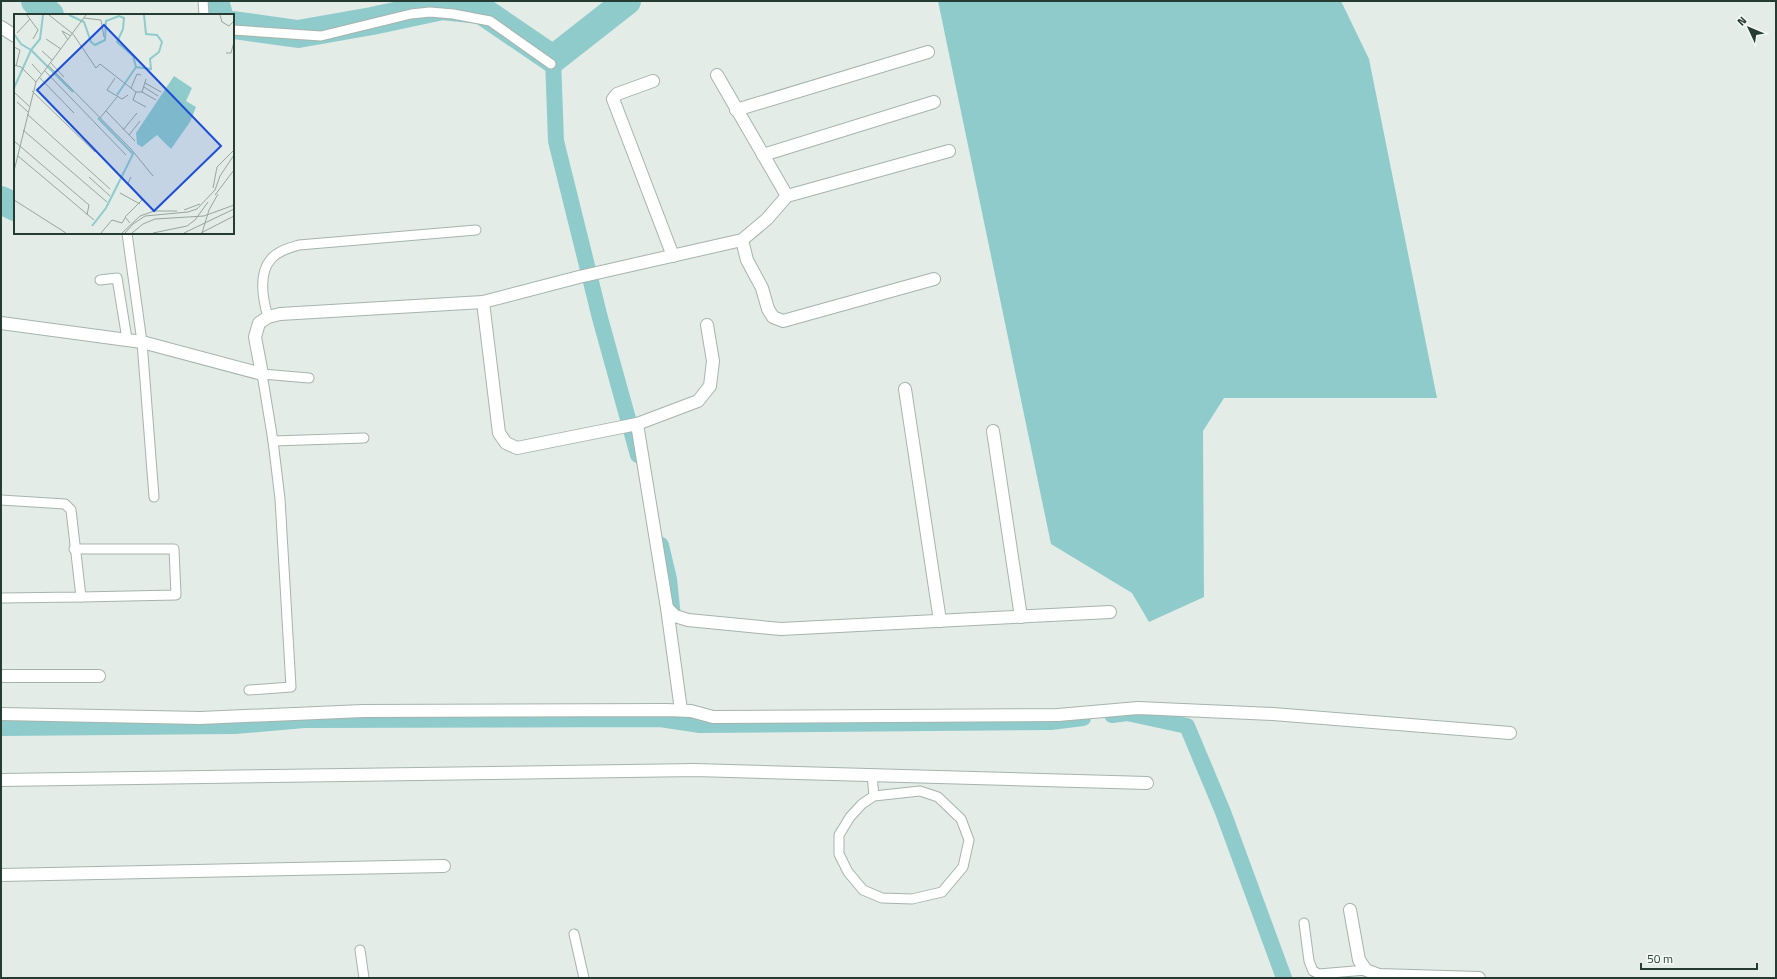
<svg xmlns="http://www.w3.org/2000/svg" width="1777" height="979" viewBox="0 0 1777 979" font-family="'Titillium Web',sans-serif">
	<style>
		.water { fill: #90cbcc }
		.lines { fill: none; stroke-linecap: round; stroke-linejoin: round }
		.canal { stroke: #90cbcc; stroke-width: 16 }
		.river { stroke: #90cbcc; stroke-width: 28 }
		.lane-casing { stroke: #a6b4ad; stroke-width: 11 }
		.street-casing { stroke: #a6b4ad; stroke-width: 14 }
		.lane { stroke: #fff; stroke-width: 9 }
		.street { stroke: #fff; stroke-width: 12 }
		.inset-river { fill: none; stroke: #90cbcc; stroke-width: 2 }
		.inset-road { fill: none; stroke: #97a69f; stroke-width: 1 }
		.view { fill: #1d4ed8; fill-opacity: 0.15; stroke: #1d4ed8; stroke-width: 2 }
		.inset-edge { fill: none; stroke: #243c32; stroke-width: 2 }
	</style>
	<rect width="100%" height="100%" fill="#e3ece7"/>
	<!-- water -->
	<polygon class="water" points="938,1 1341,1 1369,59 1437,398 1224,398 1203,431 1204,597 1149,622 1132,593 1051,544"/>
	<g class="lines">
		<!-- canal -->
		<g class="canal">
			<polyline points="553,59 556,141 600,318 638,455"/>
			<polyline points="661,545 669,579 673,617"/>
			<polyline points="1112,715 1127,713 1187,726 1223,812 1284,978"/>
			<polyline points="1,728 235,726 304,720 660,719 700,725 1051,722 1083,718"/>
		</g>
		<!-- river -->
		<g class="river">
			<polyline points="35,1 50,15"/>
			<polyline points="215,1 219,15"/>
			<polyline points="233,25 298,34 372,21 442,6 481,10 553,59 627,1"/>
			<polyline points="1,200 15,207"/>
		</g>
		<!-- lane casing -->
		<g class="lane-casing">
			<g id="lane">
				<polyline points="203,1 204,15"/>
				<polyline points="233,30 321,36 411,14 430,12 453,14 490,21 551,64"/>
				<polyline points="127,233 142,342 154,497"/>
				<polyline points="100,280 117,278 127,339"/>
				<path d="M268,317C263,300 258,274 271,259C278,251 289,248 299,245L476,230"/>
				<polyline points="273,441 364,438"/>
				<polyline points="1,500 65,504 71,510 81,597 1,598"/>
				<polyline points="74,549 174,549 176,595 81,597"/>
				<polyline points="249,690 291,687 280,499 273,441 262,374 309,378"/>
				<polyline points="872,775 874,796 920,791 938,797 961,819 969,840 963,867 942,892 912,899 882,898 863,890 848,872 839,854 839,835 850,817 862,804 874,796"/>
				<polyline points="1304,923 1309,961 1313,971 1319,974 1366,970"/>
				<polyline points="574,934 584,978"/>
				<polyline points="360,950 364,978"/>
			</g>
		</g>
		<!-- street casing -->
		<g class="street-casing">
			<g id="street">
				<polyline points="1,27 15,36"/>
				<polyline points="717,75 787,196"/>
				<polyline points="653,81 617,94 613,99 673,256"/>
				<polyline points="736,110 928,52"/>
				<polyline points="763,155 934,102"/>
				<polyline points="742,240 747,260 762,288 768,309 773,317 783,321 934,279"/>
				<polyline points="483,302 499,433 506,443 517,448 637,424 698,401 710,386 713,361 707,325"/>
				<polyline points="1,323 142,342 262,374 255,337 259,323 268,317 280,314 483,302 579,277 742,240 767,219 787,196 949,151"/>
				<polyline points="905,389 940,621"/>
				<polyline points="637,424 667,608 681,710"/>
				<polyline points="993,431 1021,617"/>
				<polyline points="667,608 675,616 688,620 781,629 1110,612"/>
				<polyline points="1,676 99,676"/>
				<polyline points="1,714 200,718 363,711 666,710 691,711 713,717 1058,715 1138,708 1273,714 1510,733"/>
				<polyline points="1,780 695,770 1147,783"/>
				<polyline points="1,875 444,866"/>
				<polyline points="1350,910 1359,960 1366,970 1379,975 1479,978"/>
			</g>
		</g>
		<!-- lane -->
		<use href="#lane" class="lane"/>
		<!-- street -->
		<use href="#street" class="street"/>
	</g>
	<!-- overview -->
	<g transform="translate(14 14)">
		<rect width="220" height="220" fill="#e3ece7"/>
		<path d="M160,62L178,74L172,87L182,93L176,108L157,135L143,121L128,133L123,130L122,119Z" fill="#90cbcc"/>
		<path class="inset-river" d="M55,1L70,8L77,28L81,31L91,26L92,7L105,2L110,4L109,15L103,28L119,42L122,53L137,55L136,45L145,38L148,28L143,21L132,20L130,1M0,20L7,30L17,36M17,36L59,78M0,74L17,36L26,25L29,1M103,81L122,53M78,212L92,194L119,140L84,104"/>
		<path class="inset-road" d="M13,1L24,16L19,25M35,1L59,20L82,54L86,50L122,78H128L142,86M206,1L208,8L215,12L220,7M70,4L87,6L90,23M3,19L16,5M32,25L47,35M54,26L48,17L57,22M0,33L6,36L2,52M28,37L38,46M212,39H217L220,28M36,48L50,63M18,50L27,60M0,51L7,53L22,68M34,51L117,135L139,162M30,56L112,141M25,63L60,99M101,64L93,76L108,85L114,81M131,69L147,78M130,73L144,82M117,74L123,60L127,61M18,77L81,138M122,78L119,86L132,93M128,78L132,65M1,79L15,92M3,88L14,98M92,97L121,127M13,100L96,175M86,104L103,83M9,116L93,188M109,116L123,99M115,121L126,107M0,127L75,191L73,201M4,142L80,206M0,157L22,68L72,1M75,163L96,182M199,174L203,153L220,136M106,179L126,190M201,181L220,156M0,186L52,219M170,196L186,190M116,209L111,203L128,186L114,169L117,163M87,219L98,206L108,209L111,204M108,219L126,202L140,197H163M111,219L119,210L131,202L174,198L183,195L201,176L206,162L220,141M118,219L129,210L141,205L190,202L220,191M139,219L173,212L181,206L194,188M170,219L220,195M187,219L220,202M188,219L195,196L204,180"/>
		<path class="view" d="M90,11L207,132L140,197L23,76Z"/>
		<rect width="220" height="220" class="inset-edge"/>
	</g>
	<!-- border -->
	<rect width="1777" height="979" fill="none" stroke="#243c32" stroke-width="4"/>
	<!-- north arrow -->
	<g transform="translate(1749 28) rotate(314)" stroke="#f4f9f5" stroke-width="3" paint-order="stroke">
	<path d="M0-3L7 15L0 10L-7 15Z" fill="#243c32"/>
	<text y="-6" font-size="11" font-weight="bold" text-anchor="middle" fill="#243c32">N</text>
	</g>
	<!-- scale -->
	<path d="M1641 963v6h116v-6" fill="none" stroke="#243c32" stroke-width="2"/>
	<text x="1647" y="963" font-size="12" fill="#243c32" stroke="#f4f9f5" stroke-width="3" paint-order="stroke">50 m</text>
</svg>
